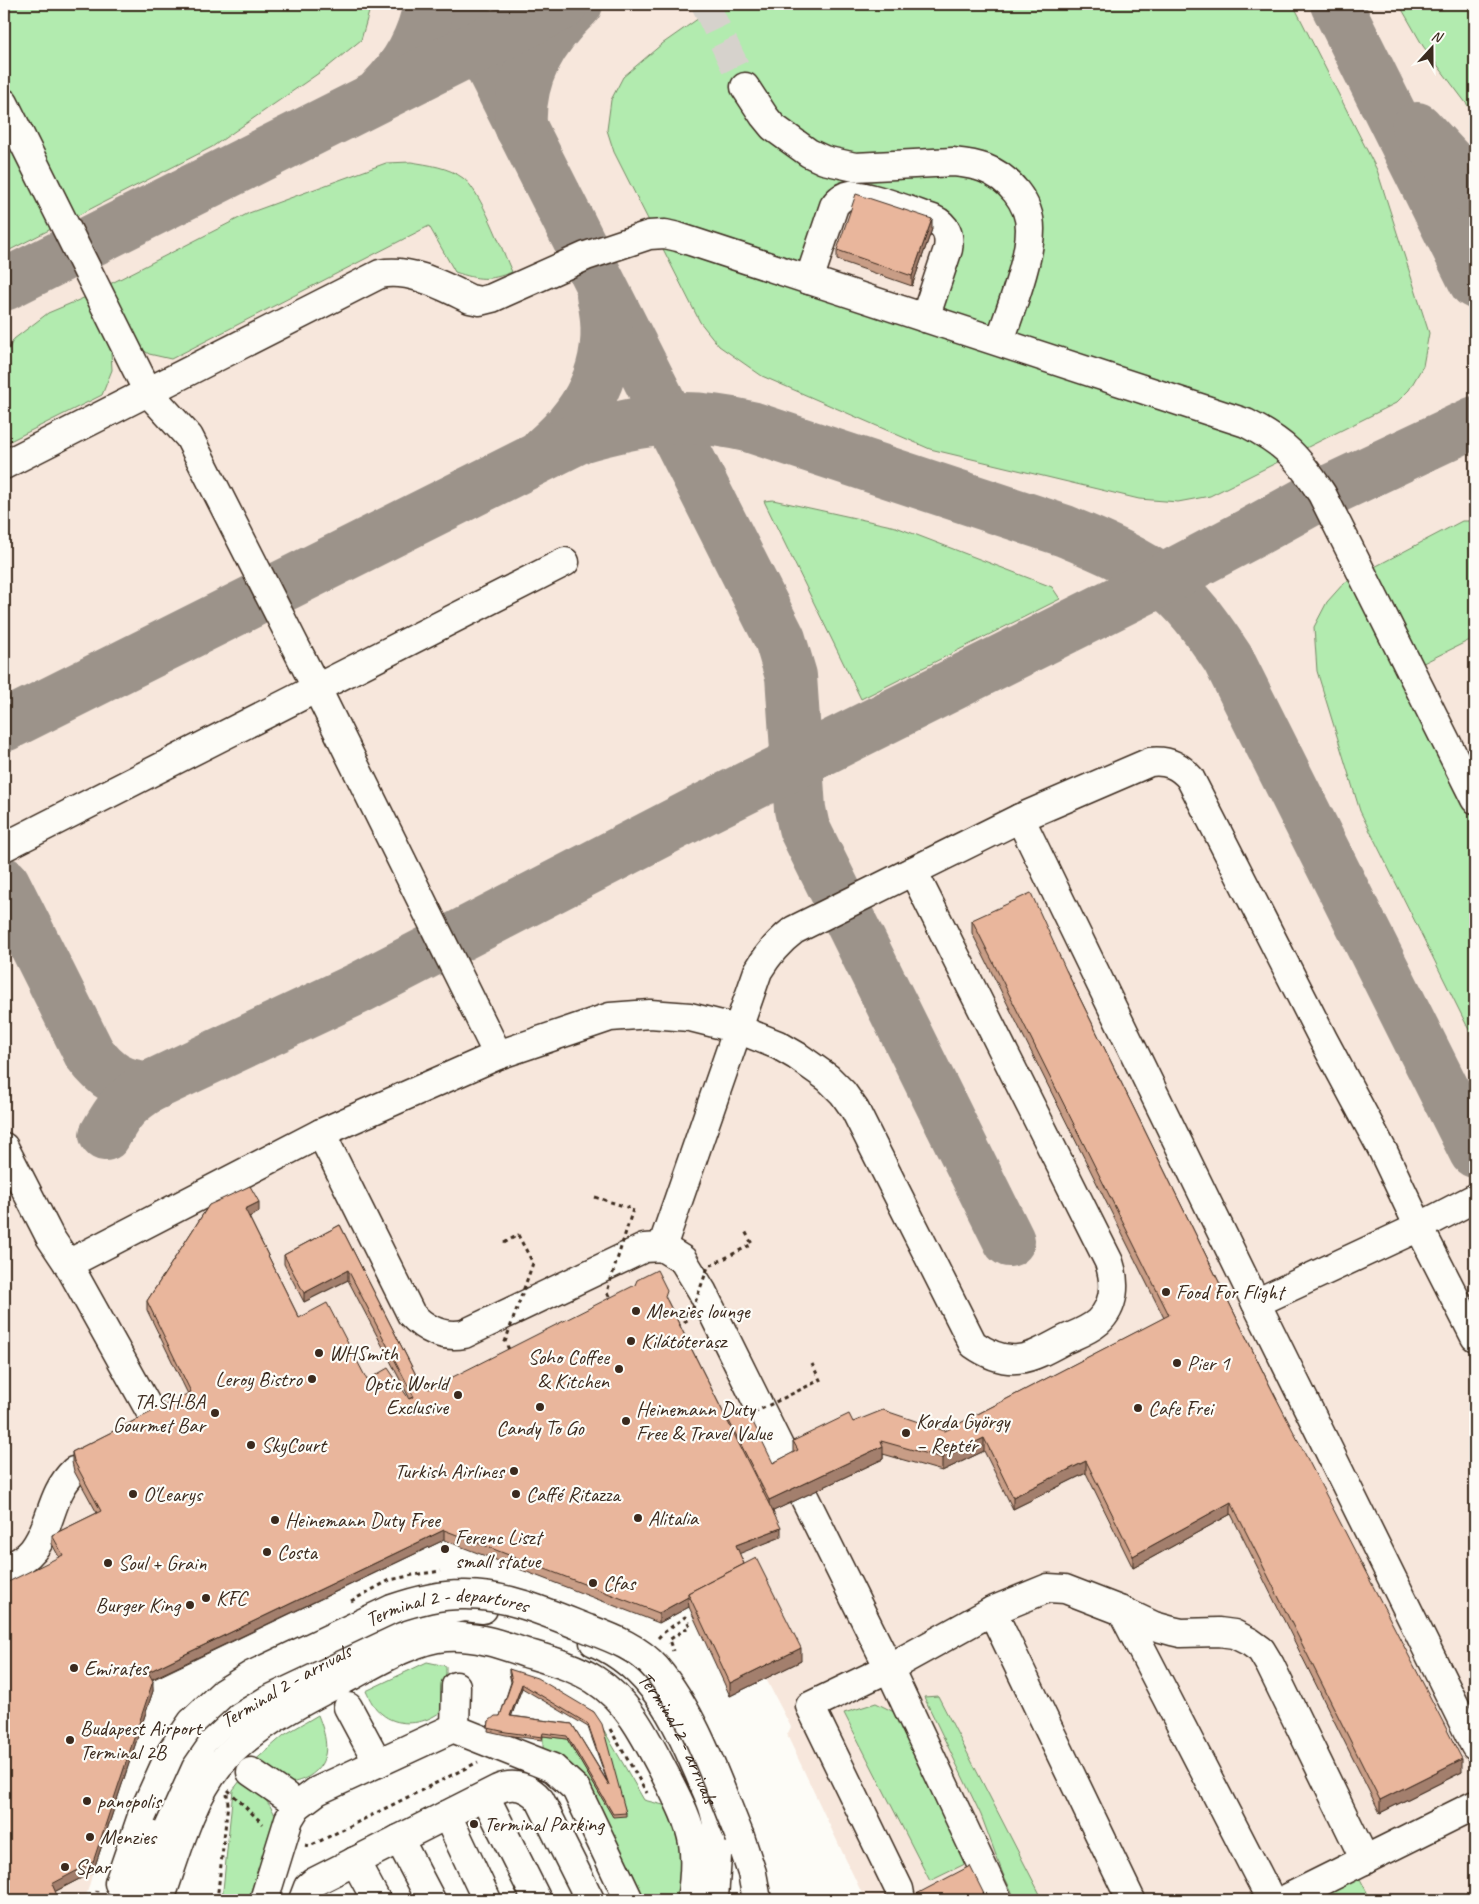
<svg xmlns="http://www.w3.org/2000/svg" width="1479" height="1904" viewBox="0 0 1479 1904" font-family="Caveat,sans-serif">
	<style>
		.built { fill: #f7e7dc }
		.green { fill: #b2ebaf; stroke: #768a66; fill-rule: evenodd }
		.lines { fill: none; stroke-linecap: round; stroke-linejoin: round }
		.taxiway { stroke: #9c938a; stroke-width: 52 }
		.minor-tunnel { stroke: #d6d2cc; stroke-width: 28; stroke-dasharray: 28 14; stroke-linecap: butt }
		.minor-casing { stroke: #3b2a1e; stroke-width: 31 }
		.path { stroke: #3b2a1e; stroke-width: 3; stroke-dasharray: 4 4; stroke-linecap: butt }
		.minor { stroke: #fdfcf7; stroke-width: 28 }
		.minor-bridge-casing { stroke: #3b2a1e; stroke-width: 31; stroke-linecap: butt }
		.path-bridge { stroke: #3b2a1e; stroke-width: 3; stroke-dasharray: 4 4; stroke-linecap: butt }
		.minor-bridge { stroke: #fdfcf7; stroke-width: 28 }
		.wall { fill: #c89d86; stroke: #3b2a1e; fill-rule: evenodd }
		.shaded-wall { fill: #a37f6d; stroke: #3b2a1e }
		.building { fill: #e9b69c; stroke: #3b2a1e; fill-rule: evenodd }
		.poi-dot { fill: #3b2a1e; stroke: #fdfcf7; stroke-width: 2 }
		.labels { text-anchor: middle; stroke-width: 4.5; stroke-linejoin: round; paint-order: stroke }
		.poi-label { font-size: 21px; fill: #3b2a1e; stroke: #fdfcf7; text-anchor: start }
		.street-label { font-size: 21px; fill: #3b2a1e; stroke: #fdfcf7 }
	</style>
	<rect width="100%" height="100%" fill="#fdfcf7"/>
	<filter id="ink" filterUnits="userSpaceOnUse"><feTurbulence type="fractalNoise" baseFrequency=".02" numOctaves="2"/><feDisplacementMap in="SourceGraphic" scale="10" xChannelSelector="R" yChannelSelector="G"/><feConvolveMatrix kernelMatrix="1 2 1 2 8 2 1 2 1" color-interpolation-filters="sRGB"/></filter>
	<g filter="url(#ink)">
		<!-- built -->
		<polygon class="built" points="4,4 1475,4 1475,1900 865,1900 787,1735 791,1727 766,1679 730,1696 688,1606 659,1623 444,1540 149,1681 153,1691 93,1872 85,1900 4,1900"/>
		<!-- green -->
		<g class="green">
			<polygon points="4,4 371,4 371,5 361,40 329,66 212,147 4,253"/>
			<path d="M719,4H1293L1377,170L1429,333L1423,366L1409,390L1396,403L1210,496L1178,502L1139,499L930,449L762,376L719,346L700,322L614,152L607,130L611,100L623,77L662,44ZM834,195L955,238L933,320L799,277Z"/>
			<polygon points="1399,4 1475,4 1475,115 1423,46"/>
			<path d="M411,162C429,165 448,167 463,178C481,191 502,250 512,272C489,281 479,280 455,272L429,226L171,359L149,354L133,343L106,286L249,213L386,163Z"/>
			<polygon points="86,297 111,351 112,370 102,395 4,444 4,357 14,339 48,313"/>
			<polygon points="773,500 896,527 1052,587 1060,599 861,699 764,501"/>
			<polygon points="1462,521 1475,521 1475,645 1472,639 1401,674 1475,814 1475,1042 1360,811 1317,671 1314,627 1327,602 1344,583"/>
			<path d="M427,1662L446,1666V1706C442,1709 439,1714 434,1716C419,1725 396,1726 382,1714C374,1708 370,1700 366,1691Z"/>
			<polygon points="938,1696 1043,1900 1016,1900 1003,1874 981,1815 924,1697"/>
			<polygon points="876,1703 896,1713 971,1861 930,1881 844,1713"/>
			<path d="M318,1715C327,1738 333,1762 308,1777C302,1780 293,1784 286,1782C276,1779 261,1768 252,1763L284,1735Z"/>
			<polygon points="602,1727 644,1800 671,1807 686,1842 683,1900 633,1900 543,1756 543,1736 567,1739 613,1817"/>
			<path d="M240,1781C257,1793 269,1798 276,1818L248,1900H222L233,1790Z"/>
			<polygon points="1359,1877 1371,1900 1313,1900"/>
		</g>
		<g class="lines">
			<!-- taxiway -->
			<g class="taxiway">
				<polyline points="459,4 780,639 791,676 800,809 804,828 1009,1241"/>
				<polyline points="1336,4 1475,283"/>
				<path d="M382,92C407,67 423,39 429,4"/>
				<path d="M521,128C518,77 541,38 577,4"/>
				<polyline points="1417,128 1475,191"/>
				<polyline points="4,285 562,4"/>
				<path d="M546,450C593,410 617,357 602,295"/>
				<path d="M4,726L580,437C608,429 638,422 667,419C694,416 725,421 751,427L1065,531C1097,545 1133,559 1161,580C1189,600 1209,631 1228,659L1475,1152"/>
				<path d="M4,883L89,1053C106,1076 120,1085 149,1087"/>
				<path d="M105,1135C119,1110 125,1102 149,1087L357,989L706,808L1162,580L1253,532L1322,494L1475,422"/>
			</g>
			<!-- minor-tunnel -->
			<polyline class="minor-tunnel" points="705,4 745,87"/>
			<!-- minor casing -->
			<g class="minor-casing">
				<g id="minor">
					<path d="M745,87L764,116L773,127L809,153L824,160L855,167L953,162C963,163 974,164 984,168C1008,177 1030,202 1030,229C1030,261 1010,310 1000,341"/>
					<polyline points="4,103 148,392 189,437 316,687 498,1055"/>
					<path d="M809,280L834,206C838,200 843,196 850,195C867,194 915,213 933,219C947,225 950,236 948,249L925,318"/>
					<path d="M4,465L380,274C411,268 443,286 470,299L480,301L492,298L586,256L649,235L665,234L678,237L1246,423C1285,443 1298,457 1322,494L1475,799"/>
					<polyline points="1020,818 1256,1303 1475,1746"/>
					<polyline points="4,847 565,562"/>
					<path d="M321,1133L411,1314C425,1329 443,1338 464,1334L644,1248L662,1247L683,1260L702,1291L889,1668L998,1900"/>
					<polyline points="4,1147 50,1237 68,1264 155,1420"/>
					<path d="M662,1247L758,971C768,954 778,942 794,930L1020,818L1150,762C1167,760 1179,765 1190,778L1323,1039L1383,1151L1419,1227L1475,1337"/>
					<path d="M68,1264L321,1133L498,1055L610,1017L650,1014L690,1017L738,1029L778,1045L797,1056L828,1078L843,1093L855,1110L874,1148L973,1344C1010,1370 1029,1359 1064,1340C1075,1335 1089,1330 1098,1322C1115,1306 1116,1283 1109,1262L913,871"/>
					<polyline points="1256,1303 1419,1227 1475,1198"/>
					<path d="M4,1569C14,1565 26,1559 33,1550C52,1526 50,1494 74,1471"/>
					<polyline points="992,1611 1131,1900"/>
					<polyline points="1122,1611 1271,1900"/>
					<path id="s1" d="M594,1642C652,1667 675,1718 699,1773C706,1790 716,1808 717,1827C719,1851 715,1876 714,1900"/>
					<polyline points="348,1707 378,1763"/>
					<polyline points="455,1729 456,1686"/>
					<polyline points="251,1772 286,1796 297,1806"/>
					<polyline points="485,1796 537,1900"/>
					<polyline points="447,1815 487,1900"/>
					<polyline points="740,1837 752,1873 757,1900"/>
					<polyline points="399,1839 431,1900"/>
					<polyline points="355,1861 376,1900"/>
					<polyline points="119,1883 142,1816"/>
					<path id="s2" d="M132,1900L181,1774L204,1740L223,1722L303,1674L365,1641L432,1613L465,1607L483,1609"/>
					<path d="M160,1900C175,1858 190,1800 219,1765C255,1723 304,1701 351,1676C379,1661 415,1639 446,1637C474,1635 500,1644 526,1653C549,1660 575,1667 595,1680C629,1701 647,1740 665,1774C676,1796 689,1819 693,1843C696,1862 694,1881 691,1900"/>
					<polyline points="264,1900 289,1819 297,1806 317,1791 449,1730 455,1729 553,1768 576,1789 629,1900"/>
					<path d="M303,1900L308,1887L314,1882L498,1789C514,1782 529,1787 540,1800L590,1900"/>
					<polyline points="901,1900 899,1889 810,1706 889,1668 992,1611 1048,1588 1065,1589 1122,1611 1154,1626 1172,1631 1181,1633 1219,1632 1234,1634 1250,1642 1261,1650 1270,1665 1365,1860"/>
					<polyline points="1284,1900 1475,1805"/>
				</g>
			</g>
			<!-- path -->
			<g class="path">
				<polyline points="351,1601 390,1580 413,1575 441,1571"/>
				<polyline points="658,1638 663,1633 685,1617 690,1626 669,1640 673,1651"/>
				<polyline points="610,1729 647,1793"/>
				<polyline points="228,1790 263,1824"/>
				<polyline points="305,1845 310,1846 478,1762"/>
				<polyline points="95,1900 97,1891"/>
				<polyline points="217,1900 228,1803 227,1794"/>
			</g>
			<!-- minor -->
			<use href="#minor" class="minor"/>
			<!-- minor-bridge casing -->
			<g class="minor-bridge-casing">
				<g id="minor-bridge">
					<path id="s3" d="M142,1816L170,1754L192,1722L223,1693L252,1675L392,1609C415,1601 437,1595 462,1595C502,1594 541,1610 578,1625C606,1636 636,1645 656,1668C695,1714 717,1782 740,1837"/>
				</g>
			</g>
			<!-- path-bridge -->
			<g class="path-bridge">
				<polyline points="595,1197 633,1209 607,1292 611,1301"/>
				<polyline points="504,1243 518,1235 533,1263 505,1342 510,1351"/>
				<polyline points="677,1326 689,1319 708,1267 752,1244 745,1231"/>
				<polyline points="747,1416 820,1380 812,1364"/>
			</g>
			<!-- minor-bridge -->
			<use href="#minor-bridge" class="minor-bridge"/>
		</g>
		<!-- wall -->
		<g class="wall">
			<polygon points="932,229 912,286 837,260 837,250"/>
			<polygon points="972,920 1066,970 1270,1386 1462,1772 1380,1813 1231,1514 1133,1568 1086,1473 1013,1509 984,1451 942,1471 883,1454 883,1459 773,1511 781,1537 739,1553 744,1564 801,1661 730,1696 689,1607 659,1623 444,1540 152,1680 153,1691 93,1872 56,1891 4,1900 59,1557 52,1544 52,1535 97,1513 74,1471 72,1462 72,1452 188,1394 147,1310 147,1301 209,1205 259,1212 249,1217 299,1318 367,1380 409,1399 410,1399 348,1280 304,1302 284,1264 284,1255 340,1225 421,1385 429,1389 667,1300 727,1420 727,1417 773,1463 793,1453 793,1441 853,1422 945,1431 1164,1318 972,933"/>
			<path d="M509,1669L594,1712L626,1813V1816L613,1817L567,1739L543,1736L542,1740L506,1735L488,1731L489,1721L500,1716L511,1682L509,1673ZM522,1688L588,1727L607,1781L572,1724L511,1716Z"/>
		</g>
		<!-- shaded-wall -->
		<g class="shaded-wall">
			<polygon points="932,219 932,229 912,286 912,276"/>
			<polygon points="259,1202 259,1212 245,1219 245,1209"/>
			<polygon points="348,1270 348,1280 304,1302 304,1293"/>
			<polygon points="984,1438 984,1451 942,1471 942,1458"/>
			<polygon points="883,1446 883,1459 769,1513 769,1500"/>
			<polygon points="1086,1461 1086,1473 1013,1509 1013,1497"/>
			<polygon points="1231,1502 1231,1514 1133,1568 1133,1556"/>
			<polygon points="781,1528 781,1537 736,1555 736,1545"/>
			<polygon points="444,1530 444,1540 148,1681 148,1672"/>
			<polygon points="688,1597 689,1607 659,1623 659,1613"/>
			<polygon points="801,1648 801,1661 730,1696 730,1683"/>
			<polygon points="153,1681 153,1691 93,1872 52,1893 52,1884"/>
			<polygon points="522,1684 522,1688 510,1720 510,1716"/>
			<polygon points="1462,1759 1462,1772 1380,1813 1380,1800"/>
		</g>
		<!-- building -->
		<g class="building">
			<polygon points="856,194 932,219 912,276 837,250"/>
			<polygon points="1031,893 1066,970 1270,1386 1462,1759 1380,1800 1231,1502 1133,1556 1086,1461 1013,1497 984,1438 942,1458 881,1441 883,1446 769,1500 727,1417 746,1408 773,1463 798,1450 793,1441 849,1414 853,1422 883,1410 945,1431 1169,1315 972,920"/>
			<polygon points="250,1186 259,1202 245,1209 299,1318 327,1303 367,1380 388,1368 409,1399 414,1397 348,1270 304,1293 284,1255 340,1225 421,1385 428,1387 429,1389 635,1285 637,1280 657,1270 667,1290 665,1296 781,1528 736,1545 744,1564 688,1593 688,1597 659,1613 444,1530 148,1672 153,1681 93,1862 52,1884 59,1900 4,1900 4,1584 63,1555 52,1535 101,1511 74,1461 72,1452 191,1392 147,1301 209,1205"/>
			<polygon points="756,1558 801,1648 730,1683 688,1593"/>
			<path d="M509,1669L537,1678L594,1712L602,1724L626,1813L613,1814L567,1736L543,1733L542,1737L506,1732L488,1728L489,1721L495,1716H500L512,1681ZM522,1684L588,1724L609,1785L572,1724L510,1716Z"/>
			<polygon points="970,1866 987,1900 910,1900 909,1898"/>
		</g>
	</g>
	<!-- markers -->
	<g class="poi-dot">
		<circle cx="1166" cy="1292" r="5"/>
		<circle cx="636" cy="1311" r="5"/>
		<circle cx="631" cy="1341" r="5"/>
		<circle cx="319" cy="1353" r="5"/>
		<circle cx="1177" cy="1363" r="5"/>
		<circle cx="619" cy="1369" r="5"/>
		<circle cx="312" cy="1379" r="5"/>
		<circle cx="458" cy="1395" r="5"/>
		<circle cx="540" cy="1407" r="5"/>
		<circle cx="1138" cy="1408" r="5"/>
		<circle cx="215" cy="1413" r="5"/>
		<circle cx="626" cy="1421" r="5"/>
		<circle cx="906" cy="1433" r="5"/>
		<circle cx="251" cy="1445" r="5"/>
		<circle cx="514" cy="1471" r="5"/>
		<circle cx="133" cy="1494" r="5"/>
		<circle cx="516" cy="1494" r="5"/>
		<circle cx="638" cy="1518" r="5"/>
		<circle cx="275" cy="1520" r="5"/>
		<circle cx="445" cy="1549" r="5"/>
		<circle cx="267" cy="1552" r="5"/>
		<circle cx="108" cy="1563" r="5"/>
		<circle cx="593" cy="1583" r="5"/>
		<circle cx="206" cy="1598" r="5"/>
		<circle cx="190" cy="1605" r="5"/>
		<circle cx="74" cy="1668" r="5"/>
		<circle cx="70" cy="1740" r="5"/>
		<circle cx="87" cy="1801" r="5"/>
		<circle cx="474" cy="1824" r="5"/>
		<circle cx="90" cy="1837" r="5"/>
		<circle cx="65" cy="1867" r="5"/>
	</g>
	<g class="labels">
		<!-- poi labels -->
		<g class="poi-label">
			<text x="1176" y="1299">Food For Flight</text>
			<text x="646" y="1318">Menzies lounge</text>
			<text x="641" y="1348">Kilátóterasz</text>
			<text x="329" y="1360">WHSmith</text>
			<text x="609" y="1364" text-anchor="end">Soho Coffee<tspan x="609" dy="24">&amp; Kitchen</tspan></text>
			<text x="1187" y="1370">Pier 1</text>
			<text x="302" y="1386" text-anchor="end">Leroy Bistro</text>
			<text x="448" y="1390" text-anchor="end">Optic World<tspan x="448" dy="24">Exclusive</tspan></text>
			<text x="205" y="1408" text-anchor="end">TA.SH.BA<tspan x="205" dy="24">Gourmet Bar</tspan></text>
			<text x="1148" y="1415">Cafe Frei</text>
			<text x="636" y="1416">Heinemann Duty<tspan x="636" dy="24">Free &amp; Travel Value</tspan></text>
			<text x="916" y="1428">Korda György<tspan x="916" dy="24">– Reptér</tspan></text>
			<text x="540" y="1435" text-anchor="middle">Candy To Go</text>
			<text x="261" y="1452">SkyCourt</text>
			<text x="504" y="1478" text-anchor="end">Turkish Airlines</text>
			<text x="143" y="1501">O'Learys</text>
			<text x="526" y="1501">Caffé Ritazza</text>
			<text x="648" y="1525">Alitalia</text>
			<text x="285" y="1527">Heinemann Duty Free</text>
			<text x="455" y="1544">Ferenc Liszt<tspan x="455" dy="24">small statue</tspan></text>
			<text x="277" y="1559">Costa</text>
			<text x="118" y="1570">Soul + Grain</text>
			<text x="603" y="1590">Cfas</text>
			<text x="216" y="1605">KFC</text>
			<text x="180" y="1612" text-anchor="end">Burger King</text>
			<text x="84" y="1675">Emirates</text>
			<text x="80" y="1735">Budapest Airport<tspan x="80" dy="24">Terminal 2B</tspan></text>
			<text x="97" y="1808">panopolis</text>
			<text x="484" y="1831">Terminal Parking</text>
			<text x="100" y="1844">Menzies</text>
			<text x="75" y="1874">Spar</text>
		</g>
		<!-- street labels -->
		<g class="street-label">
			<text dy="7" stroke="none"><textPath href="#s3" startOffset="394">Terminal 2 - departures</textPath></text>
			<text dy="7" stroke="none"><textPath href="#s2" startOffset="275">Terminal 2 - arrivals</textPath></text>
			<text dy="7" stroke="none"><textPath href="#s1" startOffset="132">Terminal 2 - arrivals</textPath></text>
		</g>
	</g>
	<!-- margin -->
	<rect width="1479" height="1904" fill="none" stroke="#fdfcf7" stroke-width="20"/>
	<rect x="10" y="10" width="1459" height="1884" fill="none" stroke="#3b2a1e" stroke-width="2" filter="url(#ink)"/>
	<!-- north arrow -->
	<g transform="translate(1432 48) rotate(21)" stroke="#fdfcf7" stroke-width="4" paint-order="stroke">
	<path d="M0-4L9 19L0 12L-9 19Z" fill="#3b2a1e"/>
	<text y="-8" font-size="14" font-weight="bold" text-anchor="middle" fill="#3b2a1e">N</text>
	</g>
</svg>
